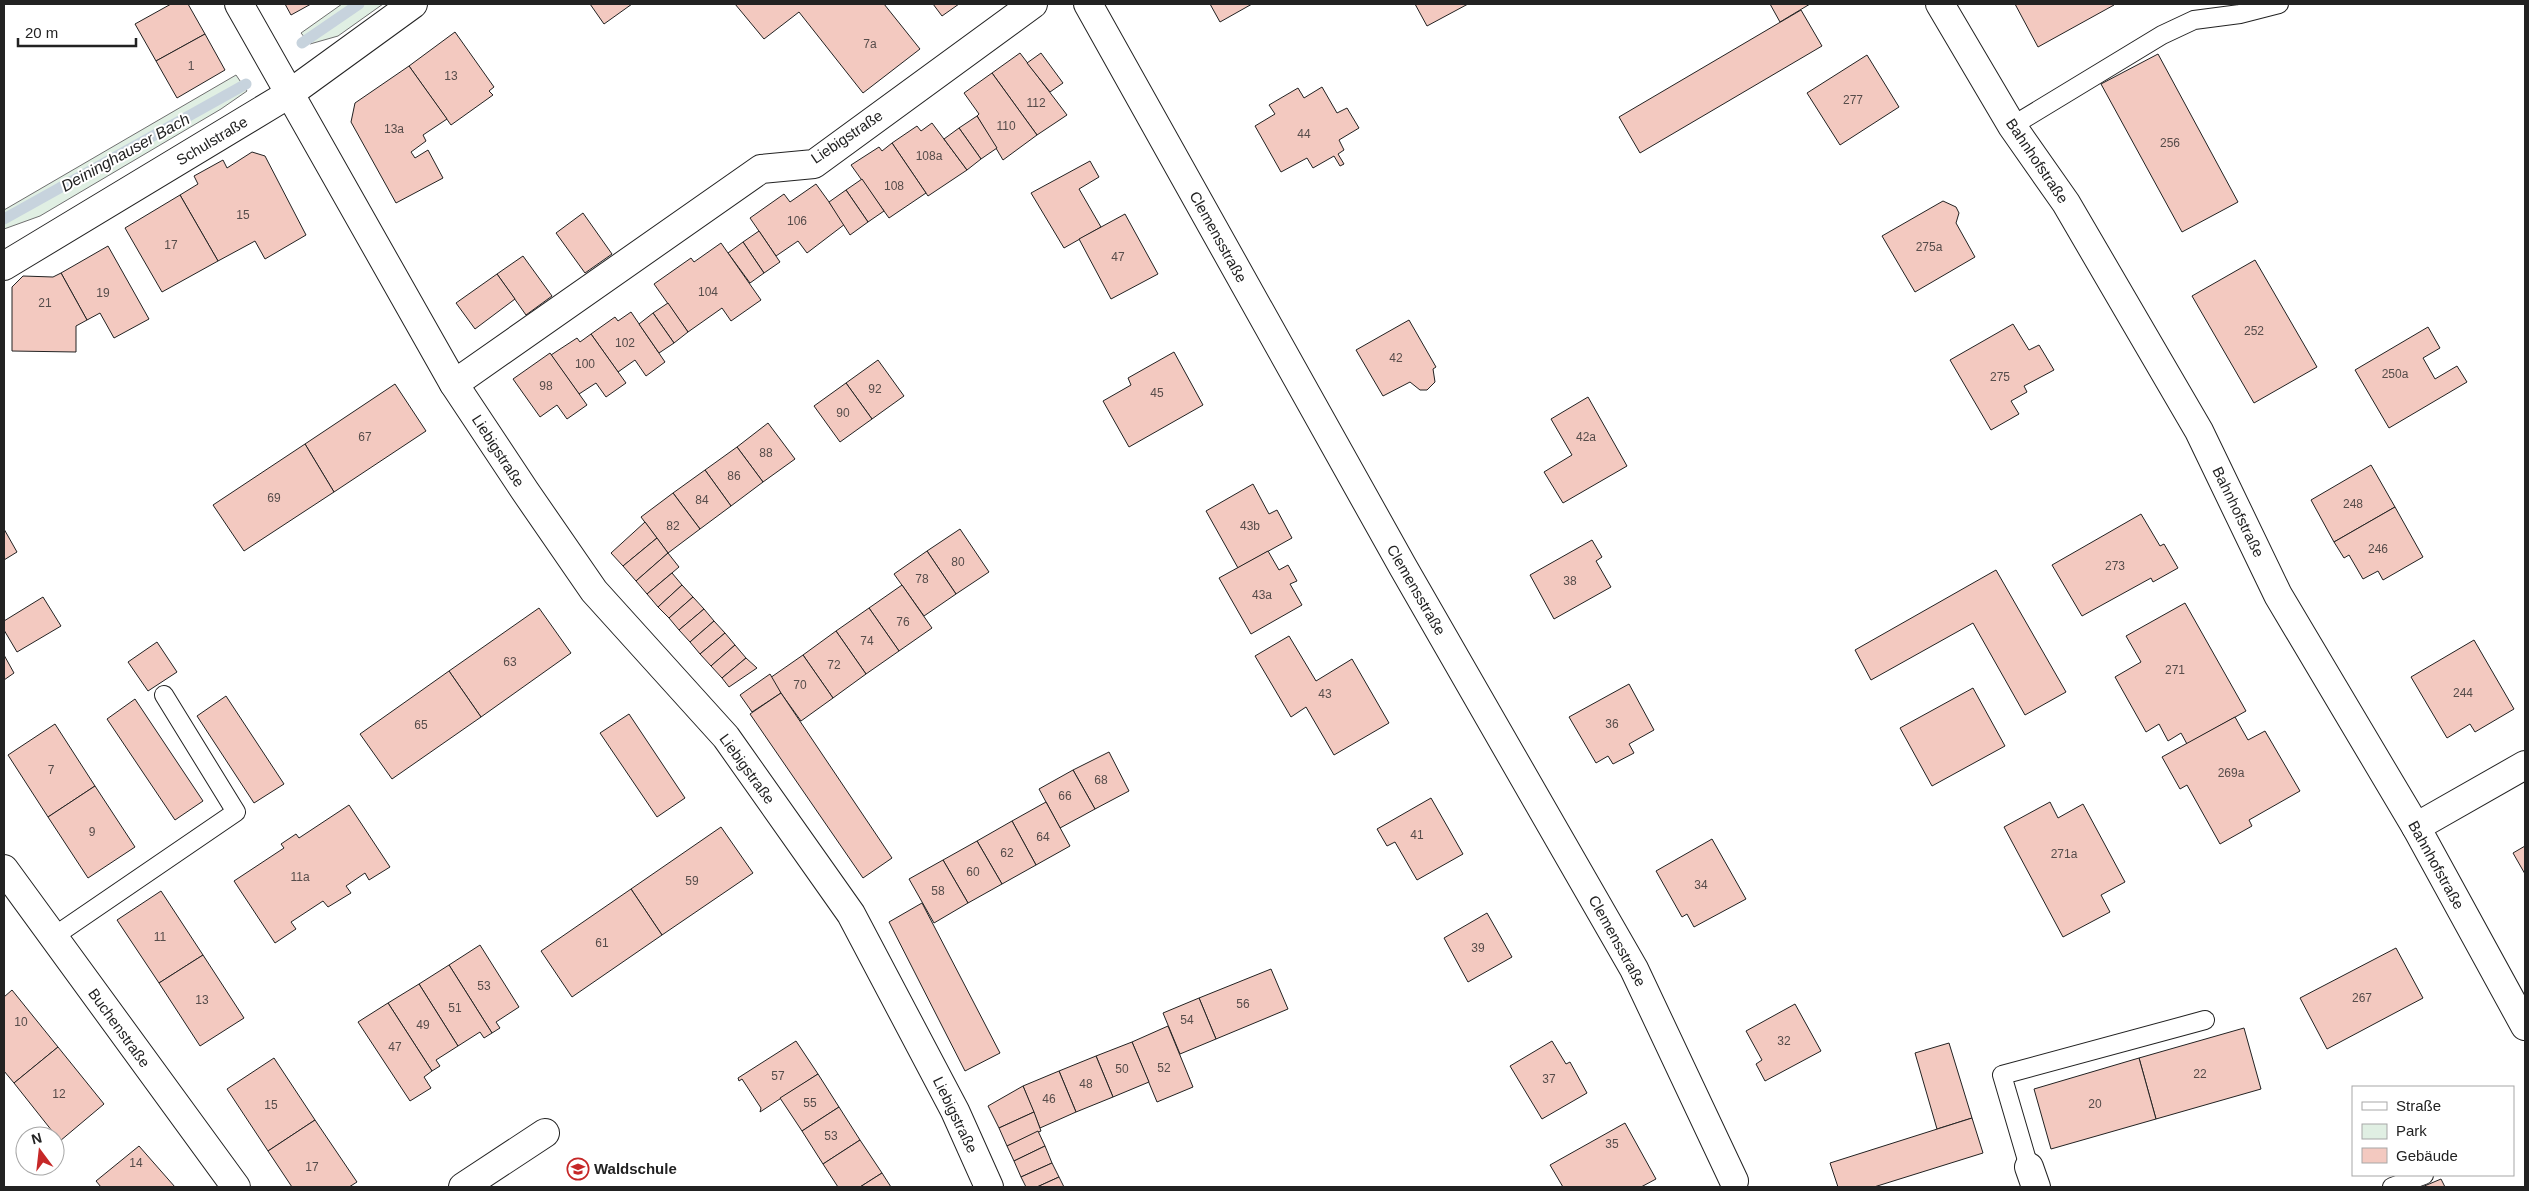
<svg xmlns="http://www.w3.org/2000/svg" width="2529" height="1191" viewBox="0 0 2529 1191" font-family="Helvetica,sans-serif">
	<style>
		.green { fill: #e0efe3; stroke: #6f6f6f }
		.lines { fill: none; stroke-linecap: round; stroke-linejoin: round }
		.stream { stroke: #c7d3dd; stroke-width: 11 }
		.building { fill: #f3c9c0; stroke: #222 }
		.lane-casing { stroke: #222; stroke-width: 20 }
		.street-casing { stroke: #222; stroke-width: 30 }
		.secondary-casing { stroke: #222; stroke-width: 30 }
		.lane { stroke: #fff; stroke-width: 18 }
		.street { stroke: #fff; stroke-width: 28 }
		.secondary { stroke: #fff; stroke-width: 28 }
		.labels { text-anchor: middle; stroke-width: 4; stroke-linejoin: round; paint-order: stroke }
		.number-label { font-size: 12px; fill: #564c4a }
		.street-label { font-size: 15px; fill: #222; stroke: #fff }
		.poi-label { font-size: 15px; font-weight: bold; fill: #222; stroke: #fff; text-anchor: start }
		.water-label { font-size: 16px; font-style: italic; fill: #222; stroke: #fff }
	</style>
	<rect width="100%" height="100%" fill="#fff"/>
	<!-- green -->
	<g class="green">
		<polygon points="342,4 383,4 338,36 310,44 301,33"/>
		<polygon points="236,75 247,91 221,109 40,216 4,229 4,210"/>
	</g>
	<g class="lines">
		<!-- stream -->
		<g class="stream">
			<polyline points="302,43 359,4"/>
			<polyline points="4,219 246,84"/>
		</g>
	</g>
	<!-- building -->
	<g class="building">
		<polygon points="171,4 188,4 205,34 156,61 135,24"/>
		<polygon points="285,4 311,4 291,15"/>
		<polygon points="590,4 632,4 604,24"/>
		<polygon points="735,4 884,4 920,49 863,93 799,12 764,39"/>
		<polygon points="933,4 959,4 942,16"/>
		<polygon points="1210,4 1252,4 1220,22"/>
		<polygon points="1415,4 1468,4 1427,26"/>
		<polygon points="1770,4 1810,4 1780,22"/>
		<polygon points="2015,4 2113,4 2114,5 2038,47"/>
		<polygon points="1801,10 1822,46 1640,153 1619,117"/>
		<polygon points="455,32 494,87 489,91 493,95 451,125 409,66"/>
		<polygon points="205,34 225,70 177,98 156,61"/>
		<polygon points="1020,53 1067,115 1037,135 992,73"/>
		<polygon points="1041,53 1063,83 1050,92 1027,63"/>
		<polygon points="2158,54 2238,202 2182,232 2101,84"/>
		<polygon points="1867,55 1899,107 1840,145 1807,93"/>
		<polygon points="409,66 447,119 423,135 426,141 411,152 415,158 428,150 443,178 396,203 351,122 355,103"/>
		<polygon points="992,73 1037,135 1003,160 977,116 979,114 964,93"/>
		<polygon points="1322,87 1337,113 1347,108 1359,128 1339,140 1344,150 1338,154 1344,164 1340,166 1334,156 1313,168 1307,158 1281,172 1255,126 1275,114 1269,105 1298,88 1304,98"/>
		<polygon points="977,116 997,148 981,159 959,128"/>
		<polygon points="932,123 967,170 928,196 892,143 917,126 921,131"/>
		<polygon points="959,128 981,159 967,170 944,139"/>
		<polygon points="892,143 926,193 889,218 851,165 879,147 882,151"/>
		<polygon points="252,152 265,156 306,235 265,259 255,241 218,261 180,195 198,184 194,176 223,160 227,168"/>
		<polygon points="1090,161 1099,177 1079,189 1101,227 1064,248 1031,193"/>
		<polygon points="862,179 884,211 868,222 846,190"/>
		<polygon points="816,184 845,224 807,253 798,241 776,256 750,218 784,194 790,202"/>
		<polygon points="846,190 868,222 850,235 829,202"/>
		<polygon points="180,195 218,261 162,292 125,228"/>
		<polygon points="1943,201 1956,207 1959,213 1956,223 1975,257 1915,292 1882,236"/>
		<polygon points="583,213 612,254 585,273 556,233"/>
		<polygon points="1125,214 1158,274 1111,299 1079,239"/>
		<polygon points="759,231 780,262 764,273 743,242"/>
		<polygon points="743,242 764,273 750,283 728,253"/>
		<polygon points="721,243 761,300 731,321 722,308 688,332 654,284 691,258 694,262"/>
		<polygon points="108,246 149,319 114,338 100,313 87,320 61,273"/>
		<polygon points="523,256 552,296 526,315 497,274"/>
		<polygon points="2255,260 2317,367 2254,403 2192,296"/>
		<polygon points="61,273 87,320 76,326 76,352 12,351 12,287 23,276 53,277"/>
		<polygon points="497,274 515,299 475,329 456,303"/>
		<polygon points="668,303 688,332 674,343 653,313"/>
		<polygon points="631,312 665,362 646,376 635,360 618,372 591,334 615,317 618,321"/>
		<polygon points="653,313 674,343 659,353 639,324"/>
		<polygon points="1409,320 1436,367 1433,369 1435,382 1427,390 1420,390 1410,382 1383,396 1356,350"/>
		<polygon points="2013,324 2029,350 2039,345 2054,370 2024,386 2027,392 2011,401 2019,414 1991,430 1950,360"/>
		<polygon points="2428,327 2440,348 2423,358 2435,379 2457,366 2467,382 2389,428 2355,370"/>
		<polygon points="591,334 626,383 606,397 596,383 579,394 551,355 577,338 580,342"/>
		<polygon points="1174,352 1203,405 1129,447 1103,401 1131,385 1128,378"/>
		<polygon points="550,353 587,405 567,419 557,405 540,417 513,379"/>
		<polygon points="878,360 904,396 872,419 846,383"/>
		<polygon points="846,383 872,419 840,442 814,406"/>
		<polygon points="395,384 426,431 334,492 305,444"/>
		<polygon points="1588,397 1627,466 1563,503 1544,472 1572,455 1551,419"/>
		<polygon points="768,423 795,459 763,482 737,447"/>
		<polygon points="305,444 334,492 244,551 213,505"/>
		<polygon points="737,447 763,482 731,506 705,470"/>
		<polygon points="2371,465 2395,507 2334,542 2311,500"/>
		<polygon points="705,470 731,506 700,529 673,493"/>
		<polygon points="1253,484 1269,514 1277,510 1292,538 1238,568 1206,511"/>
		<polygon points="673,493 700,529 668,553 641,517"/>
		<polygon points="2395,507 2423,557 2383,580 2378,571 2363,579 2349,555 2344,558 2334,542"/>
		<polygon points="2141,514 2160,546 2164,544 2178,568 2153,582 2151,578 2082,616 2052,565"/>
		<polygon points="645,522 657,538 623,566 611,553"/>
		<polygon points="4,529 17,552 4,560"/>
		<polygon points="960,529 989,572 956,594 927,551"/>
		<polygon points="657,538 668,553 636,581 623,566"/>
		<polygon points="1592,540 1602,557 1596,561 1611,587 1554,619 1530,575"/>
		<polygon points="927,551 956,594 924,616 894,574"/>
		<polygon points="1268,551 1279,570 1288,565 1297,581 1290,584 1302,605 1251,634 1219,578"/>
		<polygon points="668,553 679,567 647,594 636,581"/>
		<polygon points="1996,570 2066,692 2025,715 1973,623 1871,680 1855,650"/>
		<polygon points="672,573 682,585 658,607 647,594"/>
		<polygon points="682,585 693,597 669,618 658,607"/>
		<polygon points="902,585 932,628 899,651 869,608"/>
		<polygon points="43,597 61,626 17,652 4,630 4,621"/>
		<polygon points="693,597 704,609 679,630 669,618"/>
		<polygon points="2185,603 2246,711 2187,744 2181,733 2168,741 2159,724 2146,732 2115,677 2141,662 2126,636"/>
		<polygon points="539,608 571,653 481,717 449,671"/>
		<polygon points="869,608 899,651 866,674 836,631"/>
		<polygon points="704,609 714,621 690,642 679,630"/>
		<polygon points="714,621 725,633 700,654 690,642"/>
		<polygon points="836,631 866,674 833,698 803,655"/>
		<polygon points="725,633 735,645 711,666 700,654"/>
		<polygon points="1289,636 1316,681 1352,659 1389,723 1334,755 1306,707 1291,717 1255,656"/>
		<polygon points="2474,640 2514,709 2475,732 2470,724 2447,738 2411,677"/>
		<polygon points="157,642 177,672 148,691 128,662"/>
		<polygon points="735,645 746,658 722,678 711,666"/>
		<polygon points="4,655 14,673 4,680"/>
		<polygon points="803,655 833,698 801,721 770,678"/>
		<polygon points="746,658 757,668 729,687 722,678"/>
		<polygon points="449,671 481,717 392,779 360,734"/>
		<polygon points="770,674 781,693 752,712 740,695"/>
		<polygon points="1629,684 1654,730 1629,744 1634,753 1613,764 1608,756 1596,763 1569,717"/>
		<polygon points="1973,688 2005,746 1932,786 1900,728"/>
		<polygon points="781,693 892,858 863,878 750,714"/>
		<polygon points="226,696 284,784 254,803 197,716"/>
		<polygon points="135,699 203,801 175,820 107,719"/>
		<polygon points="629,714 685,798 657,817 600,733"/>
		<polygon points="2235,717 2248,740 2265,731 2300,791 2249,820 2252,826 2220,844 2187,785 2180,789 2162,757"/>
		<polygon points="55,724 95,786 48,817 8,755"/>
		<polygon points="1109,752 1129,791 1095,809 1073,770"/>
		<polygon points="1073,770 1095,809 1060,828 1039,789"/>
		<polygon points="95,786 135,847 88,878 48,817"/>
		<polygon points="1431,798 1463,854 1417,880 1395,842 1387,846 1377,829"/>
		<polygon points="1046,802 1070,846 1036,865 1012,821"/>
		<polygon points="2050,802 2058,818 2083,804 2125,882 2101,895 2110,912 2063,937 2004,827"/>
		<polygon points="349,805 390,867 369,880 365,873 346,886 351,893 328,907 323,901 291,922 296,929 275,943 234,881 284,848 281,844 296,834 299,838"/>
		<polygon points="1012,821 1036,865 1002,884 977,841"/>
		<polygon points="721,827 753,873 662,935 631,889"/>
		<polygon points="1712,839 1746,899 1694,927 1687,914 1682,917 1656,871"/>
		<polygon points="977,841 1002,884 968,903 943,860"/>
		<polygon points="2525,846 2525,874 2513,853"/>
		<polygon points="943,860 968,903 934,923 909,879"/>
		<polygon points="631,889 662,935 572,997 541,951"/>
		<polygon points="161,891 203,955 159,983 117,920"/>
		<polygon points="922,903 1000,1053 965,1071 889,922"/>
		<polygon points="1487,913 1512,957 1468,982 1444,938"/>
		<polygon points="480,945 519,1007 496,1022 500,1028 492,1033 449,965"/>
		<polygon points="2396,948 2423,998 2327,1049 2300,998"/>
		<polygon points="203,955 244,1018 200,1046 159,983"/>
		<polygon points="449,965 492,1033 484,1038 480,1032 458,1046 419,984"/>
		<polygon points="1271,969 1288,1009 1216,1039 1199,998"/>
		<polygon points="419,984 458,1046 436,1060 440,1066 432,1071 388,1003"/>
		<polygon points="12,990 58,1047 14,1083 4,1071 4,997"/>
		<polygon points="1199,998 1216,1039 1180,1054 1163,1013"/>
		<polygon points="388,1003 432,1071 424,1077 431,1088 410,1101 358,1022"/>
		<polygon points="1795,1004 1821,1051 1765,1081 1756,1064 1762,1060 1746,1031"/>
		<polygon points="1168,1026 1193,1087 1157,1102 1132,1042"/>
		<polygon points="2244,1028 2261,1089 2156,1119 2139,1058"/>
		<polygon points="796,1041 818,1074 760,1112 761,1108 742,1079 739,1081 738,1078"/>
		<polygon points="1552,1041 1566,1064 1570,1062 1587,1093 1542,1119 1510,1066"/>
		<polygon points="1132,1042 1149,1082 1113,1097 1096,1056"/>
		<polygon points="1949,1043 1972,1118 1937,1129 1915,1053"/>
		<polygon points="58,1047 104,1104 60,1141 14,1083"/>
		<polygon points="1096,1056 1113,1097 1076,1112 1059,1071"/>
		<polygon points="274,1058 315,1120 268,1151 227,1089"/>
		<polygon points="2139,1058 2156,1119 2051,1149 2034,1089"/>
		<polygon points="1059,1071 1076,1112 1040,1128 1023,1086"/>
		<polygon points="818,1074 839,1107 802,1131 780,1098"/>
		<polygon points="1023,1086 1034,1112 999,1128 988,1106"/>
		<polygon points="839,1107 860,1140 823,1164 802,1131"/>
		<polygon points="1034,1112 1041,1131 1007,1146 999,1128"/>
		<polygon points="1972,1118 1983,1153 1874,1187 1838,1187 1830,1163"/>
		<polygon points="315,1120 357,1182 349,1187 292,1187 268,1151"/>
		<polygon points="1625,1123 1656,1179 1641,1187 1563,1187 1550,1165"/>
		<polygon points="1038,1131 1045,1146 1014,1161 1007,1146"/>
		<polygon points="860,1140 882,1173 860,1187 838,1187 823,1164"/>
		<polygon points="139,1146 175,1187 101,1187 96,1181"/>
		<polygon points="1045,1146 1052,1163 1021,1177 1014,1161"/>
		<polygon points="1052,1163 1059,1177 1037,1187 1026,1187 1021,1177"/>
		<polygon points="882,1173 891,1187 860,1187"/>
		<polygon points="1059,1177 1064,1187 1037,1187"/>
		<polygon points="2441,1179 2445,1187 2422,1187"/>
	</g>
	<g class="lines">
		<!-- lane casing -->
		<g class="lane-casing">
			<g id="lane">
				<polyline points="2012,126 2162,35 2194,20 2240,14 2279,4"/>
				<polyline points="53,937 236,812 164,695"/>
				<polyline points="2029,1167 2002,1075 2205,1020"/>
				<polyline points="2392,1187 2424,1175"/>
			</g>
		</g>
		<!-- street casing -->
		<g class="street-casing">
			<g id="street">
				<polyline points="239,4 454,384 525,491 594,591 726,737 851,914 955,1111 989,1187"/>
				<polyline points="1088,4 1403,567 1634,969 1734,1181"/>
				<polyline points="4,266 289,94 413,4"/>
				<polyline points="454,384 761,169 814,164 1033,4"/>
				<polyline points="2416,827 2525,765"/>
				<polyline points="4,869 236,1187"/>
				<polyline points="2029,1167 2036,1187"/>
				<polyline points="463,1187 545,1133"/>
			</g>
		</g>
		<!-- secondary casing -->
		<g class="secondary-casing">
			<polyline id="secondary" points="1940,4 2012,126 2066,203 2199,431 2278,595 2416,827 2525,1026"/>
		</g>
		<!-- lane -->
		<use href="#lane" class="lane"/>
		<!-- street -->
		<use href="#street" class="street"/>
		<!-- secondary -->
		<use href="#secondary" class="secondary"/>
	</g>
	<!-- icons -->
	<defs>
		<g id="school-ring" transform="scale(1.125)"><circle r="9.5" fill="#fff" stroke="#c62828" stroke-width="1.5"/><path d="M0-5L7-2L0 1L-7-2ZM-4 1L0 2.5L4 1V4Q0 6-4 4Z" fill="#c62828"/></g>
	</defs>
	<g fill-rule="evenodd">
		<use href="#school-ring" x="578" y="1169"/>
	</g>
	<g class="labels">
		<!-- number labels -->
		<g class="number-label">
			<text x="870" y="48">7a</text>
			<text x="191" y="70">1</text>
			<text x="451" y="80">13</text>
			<text x="1853" y="104">277</text>
			<text x="1036" y="107">112</text>
			<text x="1006" y="130">110</text>
			<text x="394" y="133">13a</text>
			<text x="1304" y="138">44</text>
			<text x="2170" y="147">256</text>
			<text x="929" y="160">108a</text>
			<text x="894" y="190">108</text>
			<text x="243" y="219">15</text>
			<text x="797" y="225">106</text>
			<text x="171" y="249">17</text>
			<text x="1929" y="251">275a</text>
			<text x="1118" y="261">47</text>
			<text x="708" y="296">104</text>
			<text x="103" y="297">19</text>
			<text x="45" y="307">21</text>
			<text x="2254" y="335">252</text>
			<text x="625" y="347">102</text>
			<text x="1396" y="362">42</text>
			<text x="585" y="368">100</text>
			<text x="2395" y="378">250a</text>
			<text x="2000" y="381">275</text>
			<text x="546" y="390">98</text>
			<text x="875" y="393">92</text>
			<text x="1157" y="397">45</text>
			<text x="843" y="417">90</text>
			<text x="365" y="441">67</text>
			<text x="1586" y="441">42a</text>
			<text x="766" y="457">88</text>
			<text x="734" y="480">86</text>
			<text x="274" y="502">69</text>
			<text x="702" y="504">84</text>
			<text x="2353" y="508">248</text>
			<text x="673" y="530">82</text>
			<text x="1250" y="530">43b</text>
			<text x="2378" y="553">246</text>
			<text x="958" y="566">80</text>
			<text x="2115" y="570">273</text>
			<text x="922" y="583">78</text>
			<text x="1570" y="585">38</text>
			<text x="1262" y="599">43a</text>
			<text x="903" y="626">76</text>
			<text x="867" y="645">74</text>
			<text x="510" y="666">63</text>
			<text x="834" y="669">72</text>
			<text x="2175" y="674">271</text>
			<text x="800" y="689">70</text>
			<text x="2463" y="697">244</text>
			<text x="1325" y="698">43</text>
			<text x="1612" y="728">36</text>
			<text x="421" y="729">65</text>
			<text x="51" y="774">7</text>
			<text x="2231" y="777">269a</text>
			<text x="1101" y="784">68</text>
			<text x="1065" y="800">66</text>
			<text x="92" y="836">9</text>
			<text x="1417" y="839">41</text>
			<text x="1043" y="841">64</text>
			<text x="1007" y="857">62</text>
			<text x="2064" y="858">271a</text>
			<text x="973" y="876">60</text>
			<text x="300" y="881">11a</text>
			<text x="692" y="885">59</text>
			<text x="1701" y="889">34</text>
			<text x="938" y="895">58</text>
			<text x="160" y="941">11</text>
			<text x="602" y="947">61</text>
			<text x="1478" y="952">39</text>
			<text x="484" y="990">53</text>
			<text x="2362" y="1002">267</text>
			<text x="202" y="1004">13</text>
			<text x="1243" y="1008">56</text>
			<text x="455" y="1012">51</text>
			<text x="1187" y="1024">54</text>
			<text x="21" y="1026">10</text>
			<text x="423" y="1029">49</text>
			<text x="1784" y="1045">32</text>
			<text x="395" y="1051">47</text>
			<text x="1164" y="1072">52</text>
			<text x="1122" y="1073">50</text>
			<text x="2200" y="1078">22</text>
			<text x="778" y="1080">57</text>
			<text x="1549" y="1083">37</text>
			<text x="1086" y="1088">48</text>
			<text x="59" y="1098">12</text>
			<text x="1049" y="1103">46</text>
			<text x="810" y="1107">55</text>
			<text x="2095" y="1108">20</text>
			<text x="271" y="1109">15</text>
			<text x="831" y="1140">53</text>
			<text x="1612" y="1148">35</text>
			<text x="136" y="1167">14</text>
			<text x="312" y="1171">17</text>
		</g>
		<!-- street labels -->
		<g class="street-label">
			<text transform="translate(847 137) rotate(-34)" y="5">Liebigstraße</text>
			<text transform="translate(212 141) rotate(-31)" y="5">Schulstraße</text>
			<text transform="translate(2037 161) rotate(56)" y="5">Bahnhofstraße</text>
			<text transform="translate(1218 237) rotate(61)" y="5">Clemensstraße</text>
			<text transform="translate(498 451) rotate(57)" y="5">Liebigstraße</text>
			<text transform="translate(2238 512) rotate(64)" y="5">Bahnhofstraße</text>
			<text transform="translate(1416 590) rotate(60)" y="5">Clemensstraße</text>
			<text transform="translate(747 769) rotate(54)" y="5">Liebigstraße</text>
			<text transform="translate(2436 865) rotate(61)" y="5">Bahnhofstraße</text>
			<text transform="translate(1617 941) rotate(61)" y="5">Clemensstraße</text>
			<text transform="translate(119 1028) rotate(54)" y="5">Buchenstraße</text>
			<text transform="translate(955 1115) rotate(64)" y="5">Liebigstraße</text>
		</g>
		<!-- poi labels -->
		<g class="poi-label">
			<text x="594" y="1174">Waldschule</text>
		</g>
		<!-- water labels -->
		<g class="water-label">
			<text transform="translate(125 152) rotate(-29)" y="6">Deininghauser Bach</text>
		</g>
	</g>
	<!-- border -->
	<rect width="2529" height="1191" fill="none" stroke="#222222" stroke-width="10"/>
	<!-- legend -->
	<rect x="2352" y="1086" width="162" height="90" fill="#ffffff" stroke="#a7a7a7"/>
	<rect x="2362" y="1102" width="25" height="8" fill="#ffffff" stroke="#a7a7a7"/>
	<text x="2396" y="1111" font-size="15" fill="#222222">Straße</text>
	<rect x="2362" y="1124" width="25" height="15" fill="#e0efe3" stroke="#a7a7a7"/>
	<text x="2396" y="1136" font-size="15" fill="#222222">Park</text>
	<rect x="2362" y="1148" width="25" height="15" fill="#f3c9c0" stroke="#a7a7a7"/>
	<text x="2396" y="1161" font-size="15" fill="#222222">Gebäude</text>
	<!-- north arrow -->
	<g transform="translate(40 1151) rotate(345)"><circle r="24" fill="#ffffff" stroke="#a7a7a7"/>
	<path d="M0-4L9 19L0 12L-9 19Z" fill="#c62828"/>
	<text y="-8" font-size="14" font-weight="bold" text-anchor="middle" fill="#222222">N</text>
	</g>
	<!-- scale -->
	<path d="M18 38v8h118v-8" fill="none" stroke="#222222" stroke-width="2.5"/>
	<text x="25" y="38" font-size="15" fill="#222222" stroke="#ffffff" stroke-width="4" paint-order="stroke">20 m</text>
</svg>
